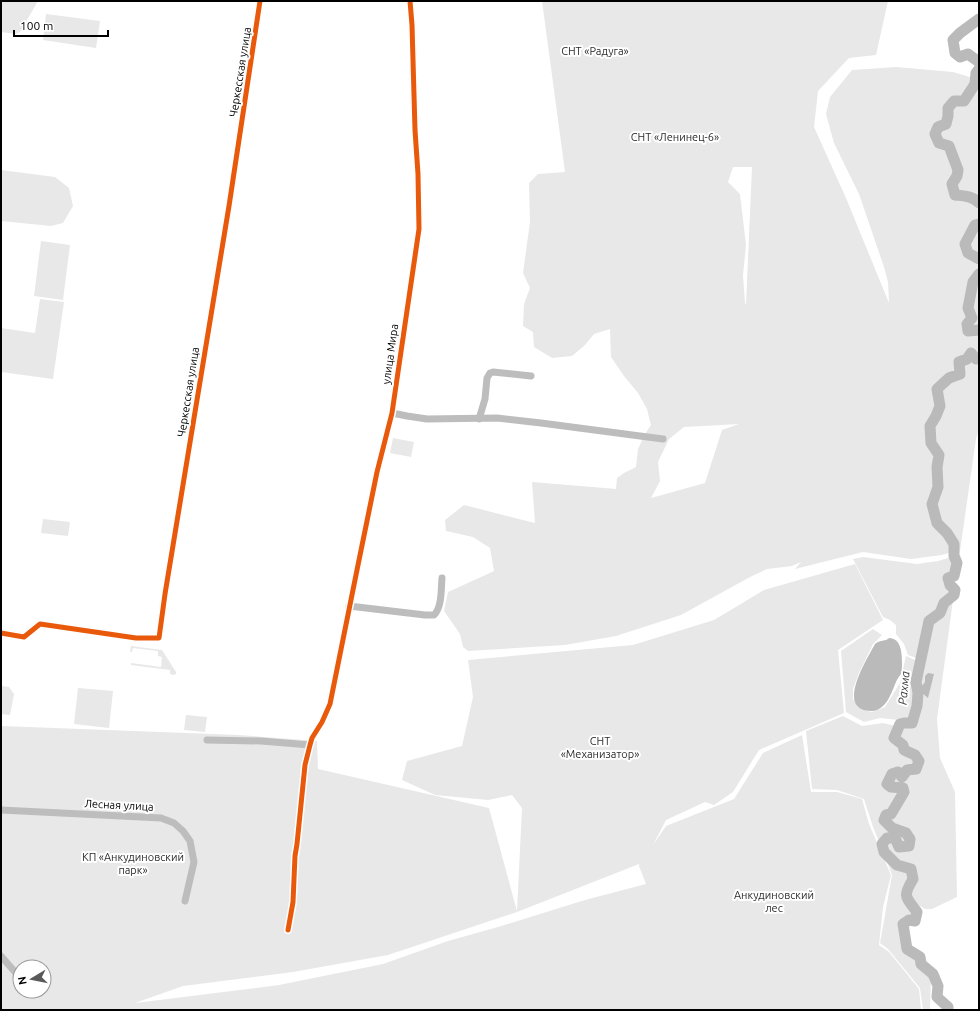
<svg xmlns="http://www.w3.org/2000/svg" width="980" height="1011" viewBox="0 0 980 1011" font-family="Ubuntu,sans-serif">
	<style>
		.green { fill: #e8e8e8; fill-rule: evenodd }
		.water { fill: #bababa }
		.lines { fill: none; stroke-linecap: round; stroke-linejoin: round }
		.river { stroke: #bababa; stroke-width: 11 }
		.street { stroke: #bdbdbd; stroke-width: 7 }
		.cycleway-casing { stroke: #fff; stroke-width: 8 }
		.cycleway { stroke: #e8590c; stroke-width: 5 }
		.labels { text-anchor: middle; stroke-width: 4; stroke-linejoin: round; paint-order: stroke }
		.park-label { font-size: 11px; fill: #2c2c2c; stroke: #fff }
		.street-label { font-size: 11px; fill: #000; stroke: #fff }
		.water-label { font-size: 12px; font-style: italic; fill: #3d3d3d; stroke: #fff }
	</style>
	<rect width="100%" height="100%" fill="#fff"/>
	<!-- green -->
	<g class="green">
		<polygon points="1,1 38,1 20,32 16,34 1,32"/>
		<path d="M542,1H888L876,55L849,58L818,91L814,127L846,198L889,303L888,282L884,267L859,194L834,143L826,114L830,97L852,70L896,67L953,72L973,78V83L963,99H953L946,108V116L943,123L938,125L932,132L937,145L947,149L957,172L950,182L953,196C966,198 970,197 979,207V222L974,223L964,244L966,254L979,262V271L971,280L966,308L970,318L965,323L967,333H979V356L976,357L970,350L966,358L958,361L959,373L947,376L936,388L938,406L928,425L929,443L937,455L936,463V486L930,505L936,524L946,535L951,544L952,552L942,555L911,559L863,552L795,569L801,562L792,566L767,569L750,577L681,615L616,636L565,645L532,647L468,651L463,647L460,634L444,611L448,592L494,571L490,548L473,537L446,531L445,520L464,505L535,523L532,482L616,489L617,478L624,473L636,467L638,449L645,434L651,425L647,409L638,393L624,376L611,357L610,329L594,334L585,345L572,356L552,358L534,347L533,332L523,326L524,304L530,288L523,273L530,222L529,183L538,174L565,172ZM733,167H752L746,305L745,303L743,275L746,245L740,194L728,182ZM739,424L722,430L705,483L651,498L660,481L658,462L669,439L684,427Z"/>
		<polygon points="46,14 100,21 96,48 43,40"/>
		<path d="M978,79H979V200C973,194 965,193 957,193L954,184C965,166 958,162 950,144L941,142L937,134L940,128L948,125L951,115L950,109L955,103L966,102L977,86Z"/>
		<polygon points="1,170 55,177 69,188 73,206 63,223 51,226 1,221"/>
		<polygon points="976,226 979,226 979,257 970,252 968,244"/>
		<polygon points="41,241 70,245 63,300 34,296"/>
		<polygon points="979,277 979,328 970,329 968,325 974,318 970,307 975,282"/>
		<polygon points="40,299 64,302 53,379 1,372 1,328 35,333"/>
		<polygon points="970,357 975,361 979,360 979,428 976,439 960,551 956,552 956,544 948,531 939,522 934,505 940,487 941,454 933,442 932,426 938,416 942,405 939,390 950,379 962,376 962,363 968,361"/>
		<polygon points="393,438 414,442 411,457 390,453"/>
		<polygon points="43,519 70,522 68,536 41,533"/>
		<polygon points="863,557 917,564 938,561 951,557 955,564 952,574 947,577 948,585 952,591 951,595 942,603 939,613 928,620 919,659 908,655 904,644 896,634 896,625 890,620 883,617 853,559"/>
		<path d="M855,564L883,620L838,650L844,713L759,750L733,792L714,805L705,802L666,820L653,845L666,826L734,799L763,753L802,735L811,792H837L862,799L869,824L891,875L883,907L879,945L889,952L919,989L921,1010H1V726L239,735L317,741L318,769L489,808L517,911L522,808L512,795L488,800L435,795L402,780L407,761L462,746L473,697L468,660L633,645L714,620L764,590ZM639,864V866L646,884L585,900L498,927L448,941L383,964L279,985L135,1003L183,986L293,972L388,955L517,912ZM20,967H44V991H20Z"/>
		<polygon points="953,600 937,719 940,758 955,792 957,897 932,909 925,909 910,900 909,890 916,879 914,867 897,862 886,849 889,842 894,842 898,850 912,848 912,838 908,831 893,825 889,818 892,817 906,792 904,786 891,783 898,776 903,779 908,773 917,771 920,764 920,757 906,748 904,743 897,737 903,726 914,725 920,695 919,682 932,622 941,616 946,605"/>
		<polygon points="873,629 882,635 873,644 859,673 853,689 853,699 858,707 864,710 872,712 885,707 900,683 906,656 915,660 914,704 909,719 899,720 880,718 864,722 846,712 841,651"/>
		<polygon points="131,646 162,650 176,672 176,674 173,675 170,674 170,670 131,665 131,663 161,667 162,657 158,656 158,651 133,648 132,652 130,652"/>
		<polygon points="1,686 9,687 14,694 10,715 1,714"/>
		<polygon points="78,688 113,691 109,728 74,724"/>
		<polygon points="186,715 207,717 205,732 184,730"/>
		<polygon points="843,716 862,726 883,723 896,726 892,740 900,747 904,753 915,760 913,766 906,768 903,772 897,769 891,772 884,783 887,788 900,792 889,812 885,812 881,819 888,828 902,835 905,841 901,843 895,834 884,835 879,842 872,824 864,799 837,790 812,789 806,731"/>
		<polygon points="885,856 899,869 909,872 910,879 904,890 905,900 914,912 913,918 908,918 901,923 905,950 918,959 920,966 931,975 930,1010 923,1010 920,988 888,949 880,943 892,875"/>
	</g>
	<!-- water -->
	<g class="water">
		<path d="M889,638C901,638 902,653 902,662C902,666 902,670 901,674C899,677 897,679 896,682C893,689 889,701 883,706C880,709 875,711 872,711C834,711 867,659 875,644C881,639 885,642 889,638Z"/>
		<polygon points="928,673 934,674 928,698 921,692 921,687 925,682 925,676"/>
	</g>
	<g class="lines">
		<!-- river -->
		<g class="river">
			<polyline points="979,19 960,33 953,40 955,53 960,57 968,54 979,62"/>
			<path d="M979,69L976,73L975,84L964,101H954L948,108V116L946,124L938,127L935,134L939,143L949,146L958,170L957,176L952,184L955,195C964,196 973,196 979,203"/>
			<polyline points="979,224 975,225 965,244 968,253 979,259"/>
			<polyline points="979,274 973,282 968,308 972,318 967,324 968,331 979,330"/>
			<path d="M948,1010V1007L937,997L938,986L933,974L921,964L920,957L907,949L903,924L909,920L915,921L917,912C906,897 902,897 913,879L911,869L897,865L884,852L882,844L887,838H895L899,847L909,846L910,839L906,833L892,828L884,820L886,815L891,814L904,792L903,788L891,787L887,784L892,774L898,772L902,777L907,770L916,769L919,761L915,755L904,750L903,745L894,738L900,724L904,723H912L917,706L918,693L916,682L929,621L940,613L944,603L954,595L955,590L950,585L948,578L954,576L957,563L954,556V544L947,533L937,523L932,504L938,487L937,467L939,455L931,443L930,426L936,416L940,406L937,389L949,378L960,374L959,362L967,359L971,353L976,359L979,358"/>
		</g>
		<!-- street -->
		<g class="street">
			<polyline points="392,413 407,416 427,419 497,418 541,423 663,439"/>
			<polyline points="479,419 485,399 487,378 490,373 493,372 531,376"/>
			<path d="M349,606L425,615H434C442,607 441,590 442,578"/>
			<polyline points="1,633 24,637 40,624 136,638 159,638 165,594 229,206 260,1"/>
			<polyline points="207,740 261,741 310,745"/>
			<polyline points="1,810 161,818 174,823 183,831 190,841 194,862 185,901"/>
			<polyline points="288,930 293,902 295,856 297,844 305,765 310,745 312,738 322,722 330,704 357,570 377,472 392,413 419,229 418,174 415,130 412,25 410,1"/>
			<polyline points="1,956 15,972"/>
		</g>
		<!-- cycleway casing -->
		<g class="cycleway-casing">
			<g id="cycleway">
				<polyline points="1,633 24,637 40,624 136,638 159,638 165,594 229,206 260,1"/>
				<polyline points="288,930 293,902 295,856 297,844 305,765 310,745 312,738 322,722 330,704 357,570 377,472 392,413 419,229 418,174 415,130 412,25 410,1"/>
			</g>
		</g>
		<!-- cycleway -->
		<use href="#cycleway" class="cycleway"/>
	</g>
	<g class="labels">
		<!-- park labels -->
		<g class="park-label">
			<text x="595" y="55">СНТ «Радуга»</text>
			<text x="675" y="141">СНТ «Ленинец-6»</text>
			<text x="600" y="745">СНТ<tspan x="600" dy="13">«Механизатор»</tspan></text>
			<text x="133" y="861">КП «Анкудиновский<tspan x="133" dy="13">парк»</tspan></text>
			<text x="774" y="899">Анкудиновский<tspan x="774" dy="13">лес</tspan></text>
		</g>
		<!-- street labels -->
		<g class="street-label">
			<text transform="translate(240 72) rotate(-81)" y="4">Черкесская улица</text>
			<text transform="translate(390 354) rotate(-82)" y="4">улица Мира</text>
			<text transform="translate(188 392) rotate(-81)" y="4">Черкесская улица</text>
			<text transform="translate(119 805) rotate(3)" y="4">Лесная улица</text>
		</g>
		<!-- water labels -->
		<g class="water-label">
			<text transform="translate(904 688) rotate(-85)" y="4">Рахма</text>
		</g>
	</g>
	<!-- border -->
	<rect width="980" height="1011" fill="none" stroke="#000000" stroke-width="4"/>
	<!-- north arrow -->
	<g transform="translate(32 979) rotate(260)"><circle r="19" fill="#ffffff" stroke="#999999"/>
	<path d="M0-3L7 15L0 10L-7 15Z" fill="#595959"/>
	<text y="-6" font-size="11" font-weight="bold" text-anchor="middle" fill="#000000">N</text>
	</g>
	<!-- scale -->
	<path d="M14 30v6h94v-6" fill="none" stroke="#000000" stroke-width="2"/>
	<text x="20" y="30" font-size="12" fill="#000000" stroke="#ffffff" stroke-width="3" paint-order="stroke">100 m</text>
</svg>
